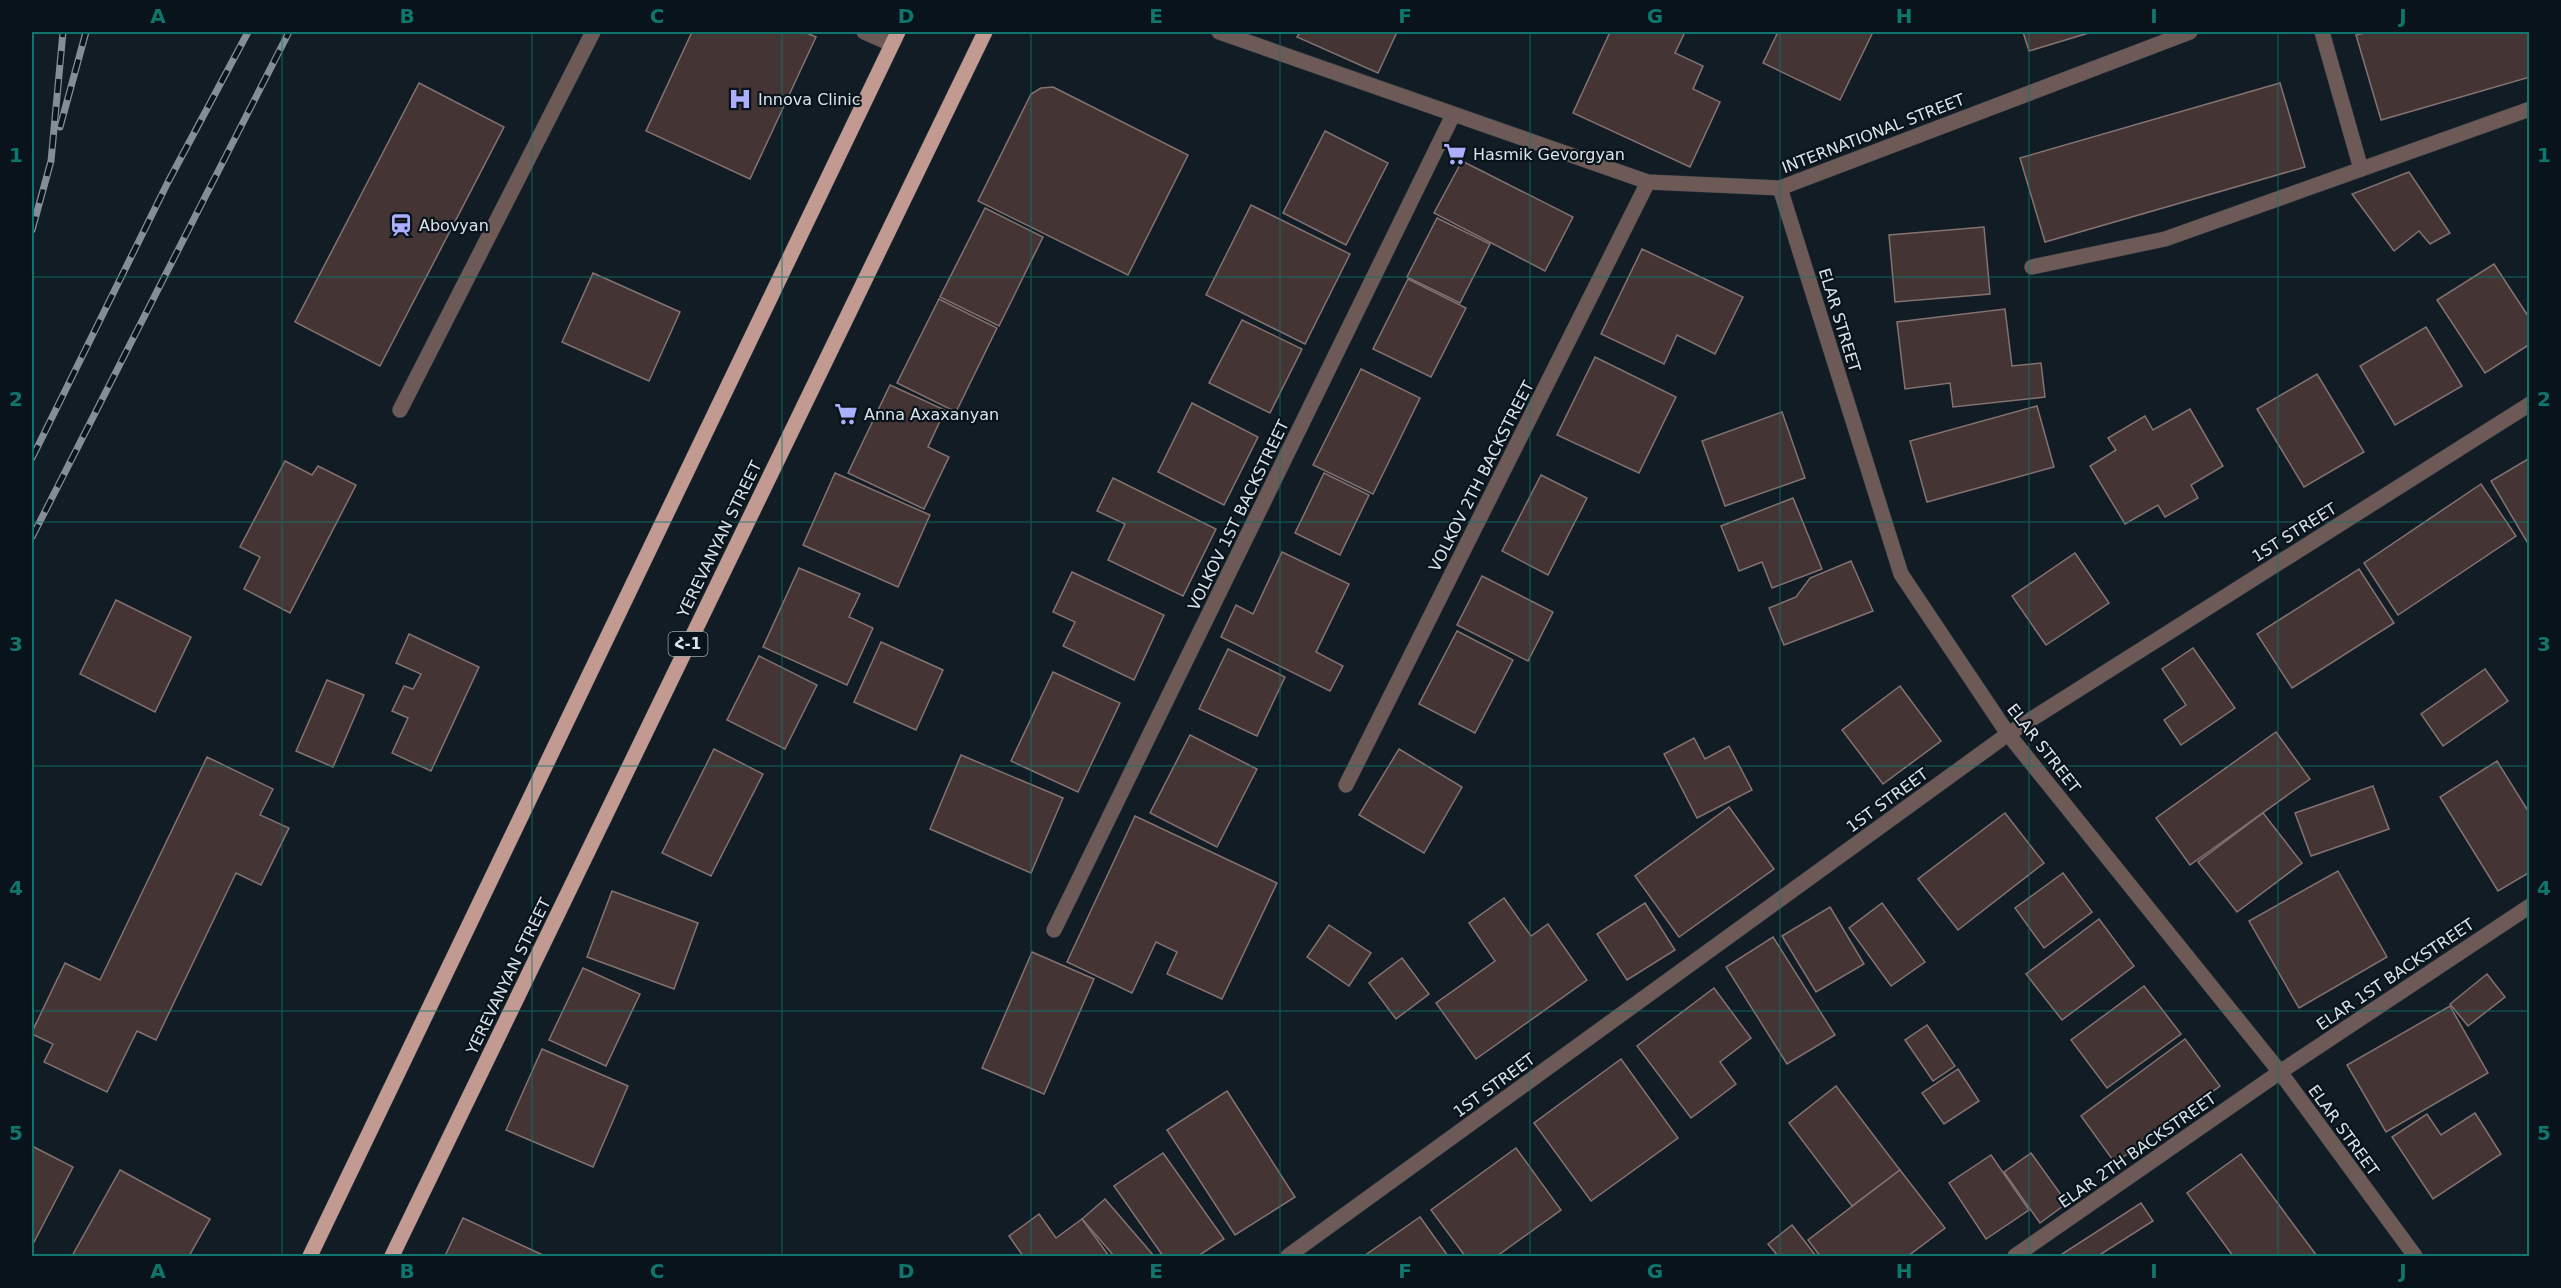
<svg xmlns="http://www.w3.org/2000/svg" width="2561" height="1288" viewBox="0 0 2561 1288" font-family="'DejaVu Sans','Noto Sans Armenian',sans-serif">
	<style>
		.building { fill: #443434; stroke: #847271; stroke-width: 1.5 }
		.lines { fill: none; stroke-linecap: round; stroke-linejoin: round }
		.minor-casing { stroke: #2d3841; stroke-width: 16 }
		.major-casing { stroke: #2d3841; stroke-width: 16 }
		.minor { stroke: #6d5a56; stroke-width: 15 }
		.major { stroke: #c29a91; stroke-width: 15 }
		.rail-casing { stroke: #858e96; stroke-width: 7 }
		.rail { stroke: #08131b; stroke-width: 4.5; stroke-dasharray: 14; stroke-linecap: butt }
		.grid { fill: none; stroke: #0f766e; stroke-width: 1.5; stroke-opacity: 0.55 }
		.labels { text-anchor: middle; stroke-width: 4.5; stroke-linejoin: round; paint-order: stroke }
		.shield { fill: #08131b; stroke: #9ca5ac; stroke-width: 1.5 }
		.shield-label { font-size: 15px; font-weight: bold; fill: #dce4ea }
		.poi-label { font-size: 16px; fill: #dce4ea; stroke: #08131b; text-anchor: start }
		.street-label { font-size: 16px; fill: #dce4ea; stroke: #08131b }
		.neatline { fill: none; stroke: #0f766e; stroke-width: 2 }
		.grid-label { font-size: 20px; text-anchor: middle; font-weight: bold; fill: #0f766e }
	</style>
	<rect width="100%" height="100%" fill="#111c25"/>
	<!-- building -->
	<g class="building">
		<polygon points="692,32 804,32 816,37 750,179 646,131"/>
		<polygon points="1300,32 1397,32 1378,73 1297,37"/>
		<polygon points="1610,32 1685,32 1675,53 1703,66 1693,89 1720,102 1690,167 1573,113"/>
		<polygon points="1778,32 1873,32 1840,100 1763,63"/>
		<polygon points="2023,32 2092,32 2029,51"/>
		<polygon points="2369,32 2530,32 2530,77 2381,120 2356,35"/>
		<polygon points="419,83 504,127 380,366 295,322"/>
		<polygon points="2280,83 2305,167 2045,242 2020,158"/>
		<polygon points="1053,87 1188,155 1128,275 978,201 1031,94 1041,88"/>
		<polygon points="1325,131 1388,163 1346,245 1283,213"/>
		<polygon points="1462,161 1573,217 1545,271 1434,213"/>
		<polygon points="2409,172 2450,233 2430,244 2419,231 2394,251 2352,194"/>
		<polygon points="1251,205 1350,254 1305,344 1206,295"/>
		<polygon points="985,208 1043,237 999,326 940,297"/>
		<polygon points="1437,218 1490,244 1460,303 1407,277"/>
		<polygon points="1984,227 1990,294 1895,302 1889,235"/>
		<polygon points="1642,249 1743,297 1715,354 1677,335 1664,364 1601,334"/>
		<polygon points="2494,264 2530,319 2530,344 2485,373 2437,300"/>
		<polygon points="593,273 680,312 649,381 562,342"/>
		<polygon points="1408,279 1466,308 1431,377 1373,349"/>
		<polygon points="939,299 997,328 956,412 897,383"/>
		<polygon points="2005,309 2012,366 2041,363 2045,397 1953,407 1950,383 1905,389 1897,322"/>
		<polygon points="1242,320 1302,349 1270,413 1209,383"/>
		<polygon points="2426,327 2462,386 2395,425 2360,366"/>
		<polygon points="1595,357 1676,397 1639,473 1557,435"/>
		<polygon points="1361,369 1420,398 1373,494 1313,465"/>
		<polygon points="2317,374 2364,452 2304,487 2257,409"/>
		<polygon points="890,385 945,410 928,447 949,457 924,509 848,473"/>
		<polygon points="1192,403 1258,437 1224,505 1158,472"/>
		<polygon points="2037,406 2054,467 1927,502 1910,441"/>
		<polygon points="2190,409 2223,466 2191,485 2198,498 2165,517 2158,505 2125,524 2090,466 2116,450 2108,438 2145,416 2153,430"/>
		<polygon points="1782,412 1805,478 1725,506 1702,441"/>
		<polygon points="2528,459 2530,462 2530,547 2491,481"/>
		<polygon points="285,461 312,475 318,466 356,485 290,613 244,589 260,557 240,547"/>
		<polygon points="835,473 930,515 898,587 803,545"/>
		<polygon points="1324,473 1369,495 1340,555 1295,533"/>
		<polygon points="1541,475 1587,498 1548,575 1502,551"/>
		<polygon points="1113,478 1216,529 1183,596 1108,560 1125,524 1097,511"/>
		<polygon points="2481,484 2516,536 2398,615 2364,563"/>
		<polygon points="1793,498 1822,569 1772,588 1762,562 1739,571 1721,526"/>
		<polygon points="1282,552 1349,584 1316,652 1343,666 1330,691 1221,637 1236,605 1253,614"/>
		<polygon points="2075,553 2109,603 2046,645 2012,596"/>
		<polygon points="1851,561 1873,611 1784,645 1769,608 1796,597 1810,578"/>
		<polygon points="799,568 860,594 849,617 873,628 847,685 763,647"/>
		<polygon points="2359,569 2394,623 2292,688 2257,634"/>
		<polygon points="1072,572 1164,615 1134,680 1063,646 1075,622 1053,612"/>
		<polygon points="1482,576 1553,612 1528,661 1457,625"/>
		<polygon points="116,600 191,637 155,712 80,674"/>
		<polygon points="1457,631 1513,660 1475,733 1419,704"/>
		<polygon points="409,634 479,667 431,771 392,753 408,718 392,711 404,686 413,689 421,674 396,663"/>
		<polygon points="881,642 943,670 916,730 854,702"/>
		<polygon points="2193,648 2235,708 2181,745 2164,720 2186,705 2162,669"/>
		<polygon points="1228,649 1285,677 1257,736 1199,709"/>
		<polygon points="759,656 817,685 785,749 727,720"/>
		<polygon points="2485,669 2508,701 2443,746 2421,714"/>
		<polygon points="1053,672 1120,703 1078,792 1011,761"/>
		<polygon points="327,680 364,695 333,767 296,751"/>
		<polygon points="1900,686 1941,741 1883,784 1842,730"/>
		<polygon points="2276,732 2310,779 2190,865 2156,818"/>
		<polygon points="1190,735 1257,769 1217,847 1150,813"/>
		<polygon points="1694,738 1705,759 1729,746 1752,790 1697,818 1664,754"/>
		<polygon points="714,749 763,774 711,876 662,853"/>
		<polygon points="1399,749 1462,787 1424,853 1359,815"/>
		<polygon points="961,755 1063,798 1031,873 930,829"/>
		<polygon points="207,757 273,789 260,815 289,828 261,885 236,873 156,1040 137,1031 107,1092 44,1062 53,1044 32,1034 32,1032 65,963 100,980"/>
		<polygon points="2497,761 2530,814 2530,872 2498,891 2440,797"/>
		<polygon points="2373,786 2389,829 2311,856 2295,813"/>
		<polygon points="1729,807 1774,869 1679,937 1635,876"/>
		<polygon points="2005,813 2044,863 1958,930 1918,879"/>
		<polygon points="2263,813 2302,863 2237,912 2198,862"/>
		<polygon points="1135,816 1277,883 1222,999 1167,974 1177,952 1156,942 1132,993 1067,962"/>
		<polygon points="2338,871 2387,957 2299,1008 2249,921"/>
		<polygon points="2063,873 2092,912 2044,948 2015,908"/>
		<polygon points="612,891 698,923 674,989 587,957"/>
		<polygon points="1504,898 1531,936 1548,924 1587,980 1476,1059 1436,1003 1495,961 1469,923"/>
		<polygon points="1645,903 1675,950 1627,980 1597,934"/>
		<polygon points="1882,903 1925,962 1891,986 1849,928"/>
		<polygon points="1830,907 1864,964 1816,992 1782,936"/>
		<polygon points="2099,919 2134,966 2062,1020 2026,974"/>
		<polygon points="1329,925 1371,953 1349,986 1307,957"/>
		<polygon points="1773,937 1835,1035 1787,1064 1726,967"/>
		<polygon points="1032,952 1094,979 1044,1094 982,1068"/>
		<polygon points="1402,958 1429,994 1396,1019 1369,983"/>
		<polygon points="583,968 640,994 606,1066 549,1040"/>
		<polygon points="2487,974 2505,997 2468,1026 2450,1004"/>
		<polygon points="2144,986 2181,1034 2107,1088 2071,1040"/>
		<polygon points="1714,988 1751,1038 1720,1062 1736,1084 1691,1118 1637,1046"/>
		<polygon points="2450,1006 2488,1073 2386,1132 2347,1065"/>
		<polygon points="1927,1025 1955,1066 1933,1081 1905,1040"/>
		<polygon points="2185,1039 2220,1086 2115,1163 2081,1116"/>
		<polygon points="542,1049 628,1086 593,1167 506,1130"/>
		<polygon points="1621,1059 1678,1138 1591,1201 1534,1123"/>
		<polygon points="1958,1069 1979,1101 1944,1124 1922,1093"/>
		<polygon points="1836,1086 1900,1170 1852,1206 1789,1123"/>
		<polygon points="1227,1091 1295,1197 1235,1235 1167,1130"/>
		<polygon points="2475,1113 2501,1154 2433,1199 2392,1137 2427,1114 2441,1135"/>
		<polygon points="32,1146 73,1167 32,1246"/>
		<polygon points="1516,1148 1561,1210 1497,1256 1465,1256 1431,1210"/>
		<polygon points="1163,1153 1224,1239 1198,1256 1163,1256 1114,1186"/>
		<polygon points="2031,1153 2067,1203 2040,1223 2004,1172"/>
		<polygon points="2241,1154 2317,1256 2233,1256 2187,1193"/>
		<polygon points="1991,1155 2029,1210 1986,1239 1949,1183"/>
		<polygon points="120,1170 210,1219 189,1256 72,1256"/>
		<polygon points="1900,1170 1945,1228 1908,1256 1820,1256 1808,1240"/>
		<polygon points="1105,1199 1154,1256 1114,1256 1082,1219"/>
		<polygon points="2141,1203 2153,1221 2098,1256 2059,1256"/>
		<polygon points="1039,1214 1056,1238 1082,1219 1109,1256 1023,1256 1009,1236"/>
		<polygon points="1420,1217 1448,1256 1364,1256"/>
		<polygon points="463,1218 545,1256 445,1256"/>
		<polygon points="1792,1225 1816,1256 1778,1256 1768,1244"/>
	</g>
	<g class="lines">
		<!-- minor casing -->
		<g class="minor-casing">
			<g id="minor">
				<polyline points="864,32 891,44"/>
				<polyline points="1219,32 1648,182 1780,188 2190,32"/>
				<polyline points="2322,32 2361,169"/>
				<polyline points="1780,188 1901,574 2008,734 2280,1072 2415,1256"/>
				<polyline points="2032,267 2165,239 2530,109"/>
				<polyline points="400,410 593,32"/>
				<polyline points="1346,785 1648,182"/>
				<polyline points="1054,930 1453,115"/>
				<polyline points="1288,1256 2008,734 2530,404"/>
				<polyline points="2015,1256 2280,1072 2530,906"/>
			</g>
		</g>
		<!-- major casing -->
		<g class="major-casing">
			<g id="major">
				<polyline points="310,1256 898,32"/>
				<polyline points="392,1256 985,32"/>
			</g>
		</g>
		<!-- minor -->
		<use href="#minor" class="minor"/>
		<!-- major -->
		<use href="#major" class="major"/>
		<!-- rail casing -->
		<g class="rail-casing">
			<g id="rail">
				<polyline points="60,127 86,32"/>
				<polyline points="32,230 51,161 63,32"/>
				<polyline points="32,458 168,182 248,32"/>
				<polyline points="32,537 289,32"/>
			</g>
		</g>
		<!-- rail -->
		<use href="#rail" class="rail"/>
	</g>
	<!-- grid -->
	<path class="grid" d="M282,32V1256M532,32V1256M782,32V1256M1031,32V1256M1280,32V1256M1530,32V1256M1780,32V1256M2029,32V1256M2278,32V1256M32,277H2530M32,522H2530M32,766H2530M32,1011H2530"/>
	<!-- icons -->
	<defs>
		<g id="hospital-bare" transform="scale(1.8)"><path d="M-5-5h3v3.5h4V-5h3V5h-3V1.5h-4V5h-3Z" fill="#acaffb" stroke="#08131b" stroke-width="2.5" paint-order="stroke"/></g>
		<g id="supermarket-bare" transform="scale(1.8)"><path d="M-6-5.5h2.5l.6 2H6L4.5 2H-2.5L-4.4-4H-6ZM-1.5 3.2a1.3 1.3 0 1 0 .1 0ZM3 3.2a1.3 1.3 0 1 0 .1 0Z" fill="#acaffb" stroke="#08131b" stroke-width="2.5" paint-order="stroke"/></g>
		<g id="station-bare" transform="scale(1.8)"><path d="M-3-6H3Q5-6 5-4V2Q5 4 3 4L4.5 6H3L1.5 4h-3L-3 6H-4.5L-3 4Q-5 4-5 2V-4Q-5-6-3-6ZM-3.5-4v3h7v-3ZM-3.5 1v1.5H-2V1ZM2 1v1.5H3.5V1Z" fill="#acaffb" stroke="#08131b" stroke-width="2.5" paint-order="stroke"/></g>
	</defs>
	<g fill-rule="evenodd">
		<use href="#hospital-bare" x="740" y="99"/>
		<use href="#supermarket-bare" x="1455" y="154"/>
		<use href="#station-bare" x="401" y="225"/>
		<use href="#supermarket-bare" x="846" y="414"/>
	</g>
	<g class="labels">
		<!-- shield labels -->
		<rect class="shield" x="668.5" y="632" width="39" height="24" rx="4.5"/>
		<g class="shield-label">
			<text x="688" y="649">Հ-1</text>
		</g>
		<!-- poi labels -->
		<g class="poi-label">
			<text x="758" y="105">Innova Clinic</text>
			<text x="1473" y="160">Hasmik Gevorgyan</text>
			<text x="419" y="231">Abovyan</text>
			<text x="864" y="420">Anna Axaxanyan</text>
		</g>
		<!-- street labels -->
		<g class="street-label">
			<text transform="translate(1873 133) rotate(-21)" y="6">INTERNATIONAL STREET</text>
			<text transform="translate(1840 320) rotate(73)" y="6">ELAR STREET</text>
			<text transform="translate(1481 476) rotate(-63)" y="6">VOLKOV 2TH BACKSTREET</text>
			<text transform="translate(1238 515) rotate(-64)" y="6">VOLKOV 1ST BACKSTREET</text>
			<text transform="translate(2294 532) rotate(-32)" y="6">1ST STREET</text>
			<text transform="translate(719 539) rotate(-64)" y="6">YEREVANYAN STREET</text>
			<text transform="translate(2044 748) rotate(52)" y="6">ELAR STREET</text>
			<text transform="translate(1887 800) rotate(-36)" y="6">1ST STREET</text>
			<text transform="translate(2395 974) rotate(-34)" y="6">ELAR 1ST BACKSTREET</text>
			<text transform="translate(508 976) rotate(-64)" y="6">YEREVANYAN STREET</text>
			<text transform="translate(1494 1085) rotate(-36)" y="6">1ST STREET</text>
			<text transform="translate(2344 1130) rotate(54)" y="6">ELAR STREET</text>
			<text transform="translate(2137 1150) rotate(-35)" y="6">ELAR 2TH BACKSTREET</text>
		</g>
	</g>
	<!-- border -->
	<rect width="2561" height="1288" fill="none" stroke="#08131b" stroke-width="66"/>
	<rect x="33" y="33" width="2495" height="1222" class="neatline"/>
	<g class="grid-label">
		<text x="158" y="23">A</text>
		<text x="407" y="23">B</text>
		<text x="657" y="23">C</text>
		<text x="906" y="23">D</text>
		<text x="1156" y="23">E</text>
		<text x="1405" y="23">F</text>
		<text x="1655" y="23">G</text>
		<text x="1904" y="23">H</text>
		<text x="2154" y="23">I</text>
		<text x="2403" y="23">J</text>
		<text x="16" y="162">1</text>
		<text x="2544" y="162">1</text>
		<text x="16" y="406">2</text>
		<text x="2544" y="406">2</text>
		<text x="16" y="651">3</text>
		<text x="2544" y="651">3</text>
		<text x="16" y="895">4</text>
		<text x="2544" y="895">4</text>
		<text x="16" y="1140">5</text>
		<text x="2544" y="1140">5</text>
		<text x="158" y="1278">A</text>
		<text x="407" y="1278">B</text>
		<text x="657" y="1278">C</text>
		<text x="906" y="1278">D</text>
		<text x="1156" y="1278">E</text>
		<text x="1405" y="1278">F</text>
		<text x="1655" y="1278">G</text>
		<text x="1904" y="1278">H</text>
		<text x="2154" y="1278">I</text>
		<text x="2403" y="1278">J</text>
	</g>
</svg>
